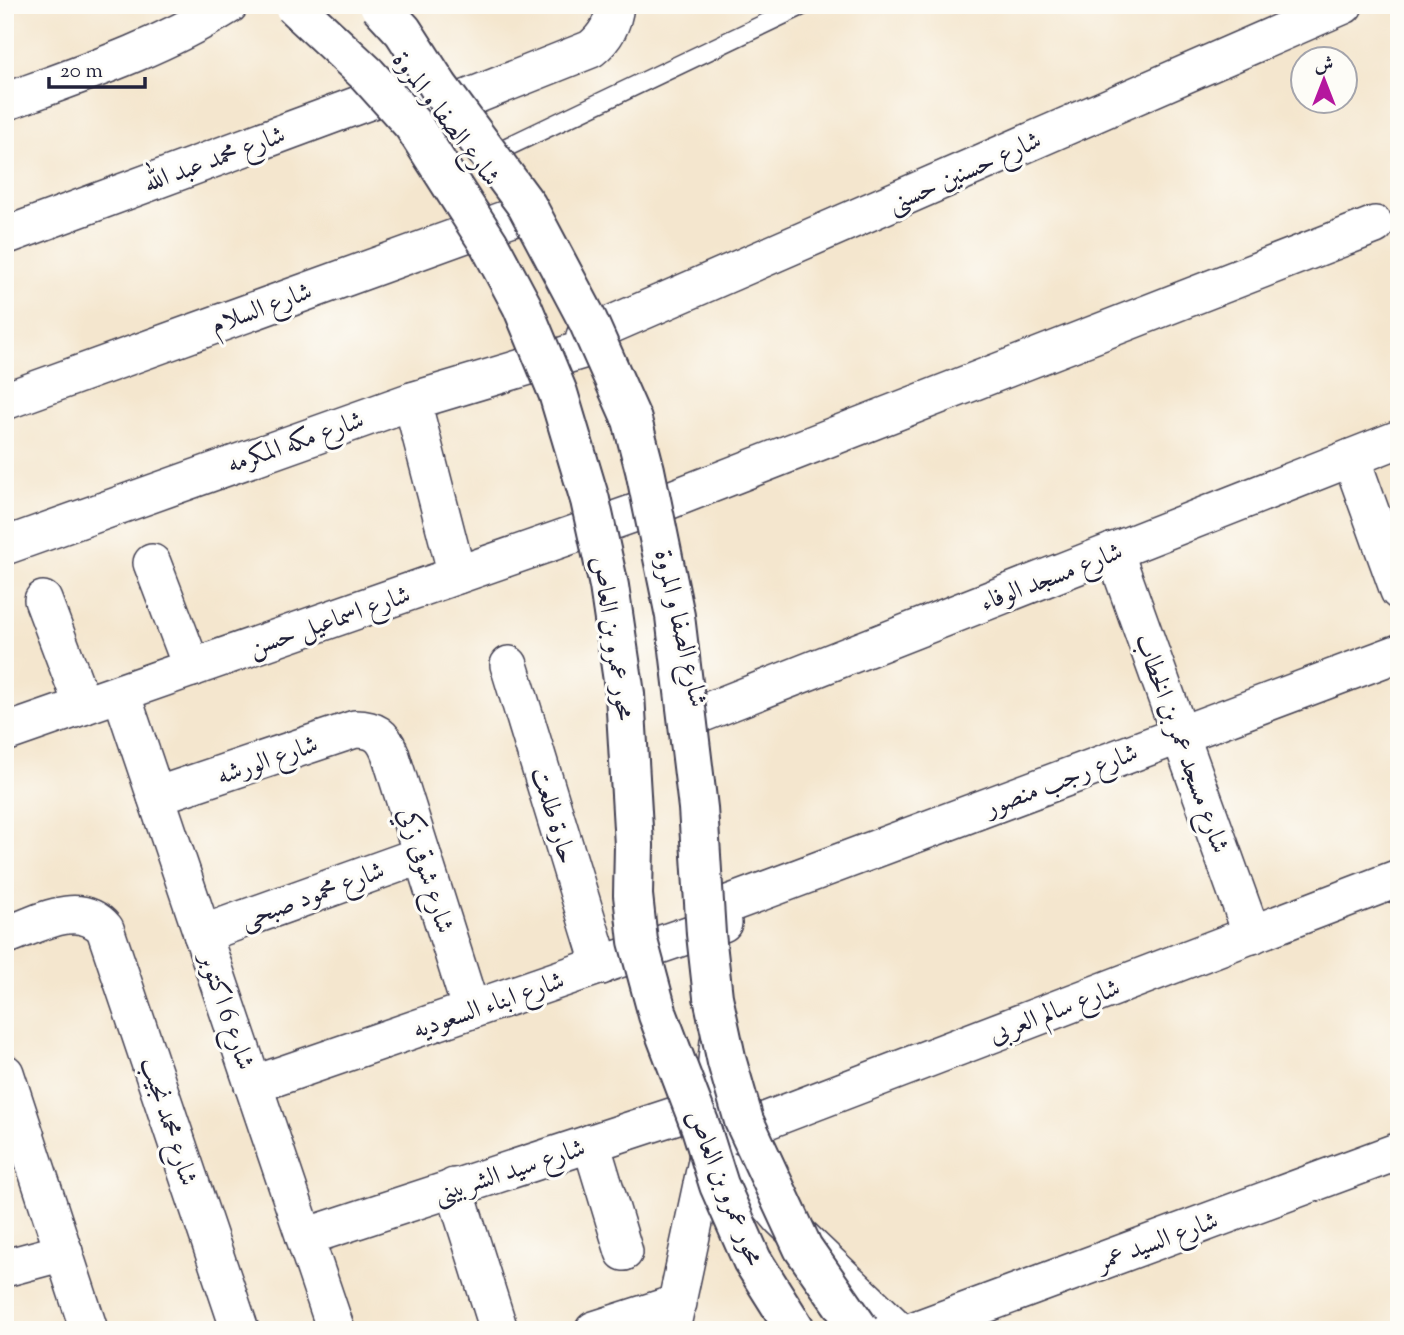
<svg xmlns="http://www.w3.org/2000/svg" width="1404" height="1335" viewBox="0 0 1404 1335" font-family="'Sorts Mill Goudy',Amiri,serif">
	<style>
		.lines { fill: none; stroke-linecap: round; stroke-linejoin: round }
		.service-casing { stroke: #423f51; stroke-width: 21 }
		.minor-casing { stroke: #423f51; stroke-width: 40 }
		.service { stroke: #fff; stroke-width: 18 }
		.minor { stroke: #fff; stroke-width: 37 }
		.primary-bridge-casing { stroke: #423f51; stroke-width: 42; stroke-linecap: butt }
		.primary-bridge { stroke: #fff; stroke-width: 38 }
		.labels { text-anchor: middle; stroke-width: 6; stroke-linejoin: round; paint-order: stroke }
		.street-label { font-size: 26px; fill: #22223b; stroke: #fdfcf7 }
	</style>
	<rect width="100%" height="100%" fill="#fdfcf7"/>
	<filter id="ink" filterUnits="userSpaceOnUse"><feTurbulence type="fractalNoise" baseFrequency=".0143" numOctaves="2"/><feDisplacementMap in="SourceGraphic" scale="14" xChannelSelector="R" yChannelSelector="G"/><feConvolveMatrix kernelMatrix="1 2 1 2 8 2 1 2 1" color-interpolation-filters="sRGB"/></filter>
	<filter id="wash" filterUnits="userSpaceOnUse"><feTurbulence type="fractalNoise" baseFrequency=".00686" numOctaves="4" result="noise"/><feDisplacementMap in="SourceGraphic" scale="28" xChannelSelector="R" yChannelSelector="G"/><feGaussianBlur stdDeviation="1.57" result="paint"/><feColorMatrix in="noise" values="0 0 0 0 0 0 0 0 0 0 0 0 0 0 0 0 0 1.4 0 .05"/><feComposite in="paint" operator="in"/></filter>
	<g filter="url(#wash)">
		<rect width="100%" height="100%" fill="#f4e6ce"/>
	</g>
	<g filter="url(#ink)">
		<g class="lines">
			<!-- service casing -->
			<g class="service-casing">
				<polyline id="service" points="488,156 804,5"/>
			</g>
			<!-- minor casing -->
			<g class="minor-casing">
				<g id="minor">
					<path d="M5,102C82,74 160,48 229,5"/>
					<path d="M443,108L591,49C606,37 613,24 615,5"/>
					<polyline points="5,236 423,81"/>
					<polyline points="585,336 1344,5"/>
					<polyline points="5,401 518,215"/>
					<polyline points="412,401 457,575"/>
					<polyline points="1351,458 1399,591"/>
					<polyline points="5,546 412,401 589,348"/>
					<polyline points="1114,551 1252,935"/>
					<polyline points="152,563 192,668"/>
					<polyline points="43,600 83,706"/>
					<polyline points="509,665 601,966"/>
					<polyline points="121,693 336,1330"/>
					<polyline points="703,713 1399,439"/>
					<polyline points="5,733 652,507 1375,225"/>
					<path d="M156,796L355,729C375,729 383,735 390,753L471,1010"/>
					<polyline points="723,906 1399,653"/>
					<polyline points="202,934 422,855"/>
					<path d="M5,936C36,925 79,898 105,929L240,1330"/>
					<polyline points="5,1073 89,1330"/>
					<polyline points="253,1085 723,923"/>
					<polyline points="718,1139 1399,878"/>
					<polyline points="591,1143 624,1252"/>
					<path d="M707,1161C738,1174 760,1191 781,1218L898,1330"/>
					<polyline points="454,1187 499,1330"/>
					<polyline points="305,1237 714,1103"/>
					<polyline points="5,1268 64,1252"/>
					<polyline points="594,1330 678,1303"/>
					<polyline points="671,1330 707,1161 719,1041"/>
					<polyline points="915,1330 1399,1151"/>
				</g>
			</g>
			<!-- service -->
			<use href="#service" class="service"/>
			<!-- minor -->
			<use href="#minor" class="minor"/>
			<!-- primary-bridge casing -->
			<g class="primary-bridge-casing">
				<g id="primary-bridge">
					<polyline points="293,5 367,74 413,125 489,244 522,306 558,393 590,500 609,586 625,694 634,845 633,895 638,941 658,1015 701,1128 719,1185 752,1260 796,1330"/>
					<polyline points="379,5 403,31 439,87 527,206 588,321 632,420 645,470 675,616 698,808 706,934 713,997 727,1062 744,1121 803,1248 860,1330"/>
				</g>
			</g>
			<!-- primary-bridge -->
			<use href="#primary-bridge" class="primary-bridge"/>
		</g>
	</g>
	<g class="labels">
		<!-- street labels -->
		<g class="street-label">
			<text transform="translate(447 118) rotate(53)" y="9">شارع الصفا و المروة</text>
			<text transform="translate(214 158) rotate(-20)" y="9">شارع محمد عبد الله</text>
			<text transform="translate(964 171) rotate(-24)" y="9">شارع حسنين حسنى</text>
			<text transform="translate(261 307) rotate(-20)" y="9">شارع السلام</text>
			<text transform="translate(295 441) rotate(-19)" y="9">شارع مكه المكرمه</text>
			<text transform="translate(1051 576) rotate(-21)" y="9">شارع مسجد الوفاء</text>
			<text transform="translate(329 620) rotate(-19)" y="9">شارع اسماعيل حسن</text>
			<text transform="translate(682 628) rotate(77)" y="9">شارع الصفا و المروة</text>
			<text transform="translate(614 638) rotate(81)" y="9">محور عمرو بن العاص</text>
			<text transform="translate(1183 743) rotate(70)" y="9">شارع مسجد عمر بن الخطاب</text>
			<text transform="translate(267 759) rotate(-19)" y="9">شارع الورشه</text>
			<text transform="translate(1061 779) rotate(-21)" y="9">شارع رجب منصور</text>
			<text transform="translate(555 815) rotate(73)" y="9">حارة طلعت</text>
			<text transform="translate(427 870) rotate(72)" y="9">شارع شوقى زكي</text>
			<text transform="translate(312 894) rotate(-20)" y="9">شارع محمود صبحى</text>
			<text transform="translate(488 1004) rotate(-19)" y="9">شارع ابناء السعوديه</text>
			<text transform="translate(1054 1010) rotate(-21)" y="9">شارع سالم العربى</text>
			<text transform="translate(228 1011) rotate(71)" y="9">شارع 6 اكتوبر</text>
			<text transform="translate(170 1121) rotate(72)" y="9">شارع محمد نجيب</text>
			<text transform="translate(509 1170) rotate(-18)" y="9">شارع سيد الشربينى</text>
			<text transform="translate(726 1187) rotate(68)" y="9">محور عمرو بن العاص</text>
			<text transform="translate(1157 1240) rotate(-20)" y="9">شارع السيد عمر</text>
		</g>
	</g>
	<!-- margin -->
	<rect width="1404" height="1335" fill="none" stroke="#fdfcf7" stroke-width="28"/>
	<!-- north arrow -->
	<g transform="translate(1324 80)"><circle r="33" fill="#fdfcf7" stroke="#a5a5ac" stroke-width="2"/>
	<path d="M0-5L12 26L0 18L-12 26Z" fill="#b5179e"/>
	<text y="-10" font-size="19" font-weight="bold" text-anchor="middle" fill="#22223b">ش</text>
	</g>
	<!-- scale -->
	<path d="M49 77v10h96v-10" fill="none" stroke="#22223b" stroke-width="3.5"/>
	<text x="60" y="77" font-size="21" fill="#22223b" stroke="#fdfcf7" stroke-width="5" paint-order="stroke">20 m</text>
</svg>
